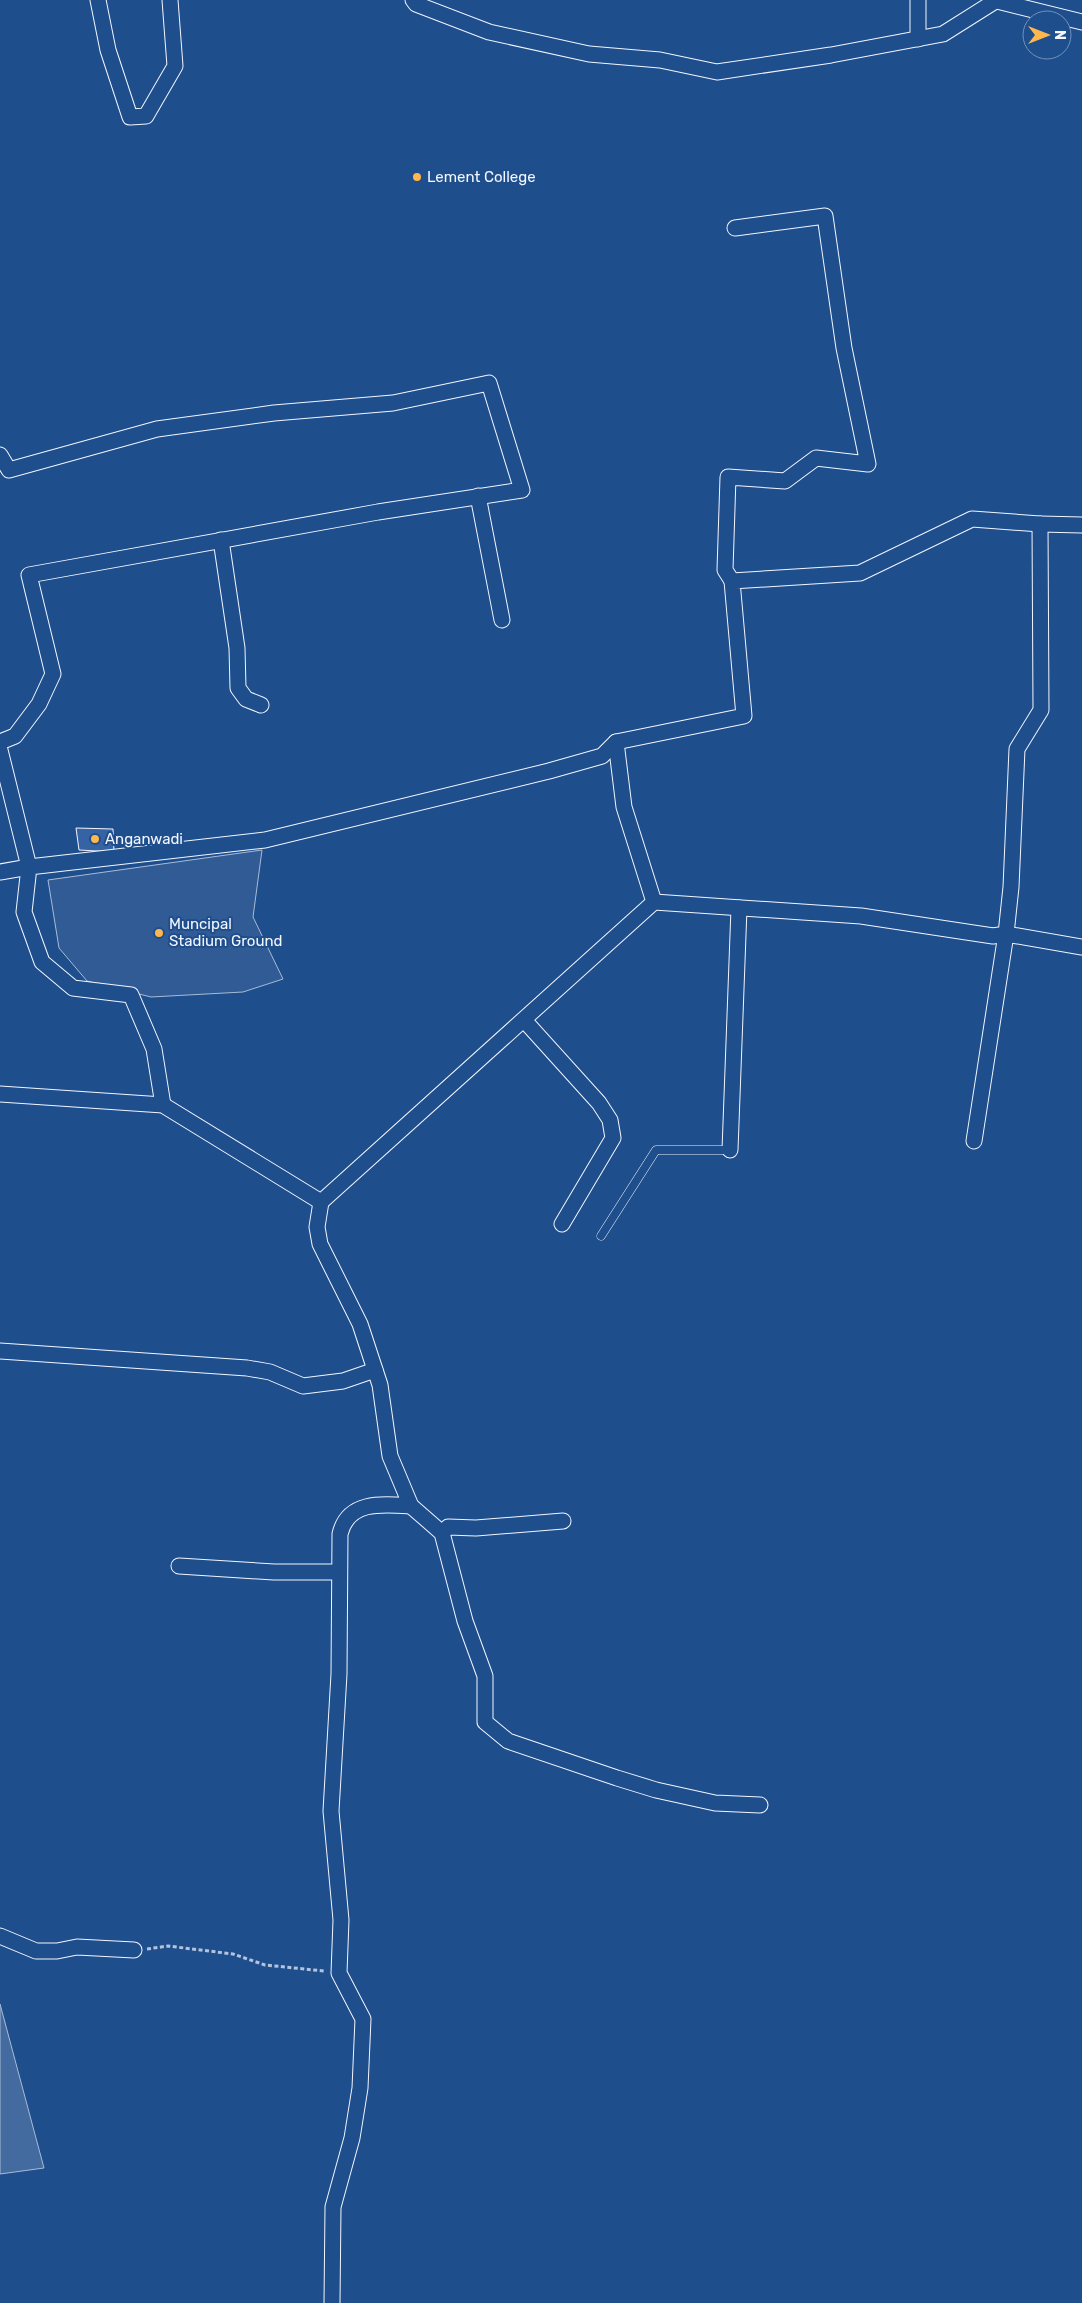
<svg xmlns="http://www.w3.org/2000/svg" width="1082" height="2303" viewBox="0 0 1082 2303" font-family="Rubik,sans-serif">
	<style>
		.built { fill: #305b95; stroke: #a8bbd7 }
		.water { fill: #446ba0; stroke: #a8bbd7 }
		.building { fill: #3563a3; stroke: #f2f6ff }
		.lines { fill: none; stroke-linecap: round; stroke-linejoin: round }
		.service-casing { stroke: #f2f6ff; stroke-width: 9 }
		.minor-casing { stroke: #f2f6ff; stroke-width: 17 }
		.path { stroke: #b3c4dc; stroke-width: 3; stroke-dasharray: 4 2.5; stroke-linecap: butt }
		.service { stroke: #1f4e8c; stroke-width: 8 }
		.minor { stroke: #1f4e8c; stroke-width: 15 }
		.poi-dot { fill: #ffb74d; stroke: #1f4e8c; stroke-width: 2 }
		.labels { text-anchor: middle; stroke-width: 4; stroke-linejoin: round; paint-order: stroke }
		.poi-label { font-size: 15px; fill: #f2f6ff; stroke: #1f4e8c; text-anchor: start }
	</style>
	<rect width="100%" height="100%" fill="#1f4e8c"/>
	<!-- built -->
	<polygon class="built" points="262,850 253,917 283,979 243,992 151,997 87,981 59,948 48,880"/>
	<!-- water -->
	<polygon class="water" points="0,2004 44,2168 0,2174"/>
	<!-- building -->
	<polygon class="building" points="76,828 113,829 114,852 79,850"/>
	<g class="lines">
		<!-- service casing -->
		<g class="service-casing">
			<polyline id="service" points="601,1236 656,1150 730,1150"/>
		</g>
		<!-- minor casing -->
		<g class="minor-casing">
			<g id="minor">
				<polyline points="98,0 108,50 130,117 146,116 175,66 170,0"/>
				<polyline points="413,0 416,4 489,32 589,54 660,60 717,72 831,55 943,34 997,0"/>
				<polyline points="918,0 918,39"/>
				<polyline points="997,1 1082,22"/>
				<polyline points="0,455 9,470 157,429 274,413 393,403 489,383 522,490 378,512 29,575 53,674 39,704 15,736 0,742"/>
				<polyline points="478,496 502,620"/>
				<polyline points="221,540 237,648 238,688 246,699 261,705"/>
				<polyline points="732,581 725,570 728,477 785,481 816,458 868,464 844,348 825,216 735,228"/>
				<polyline points="616,742 624,807 654,902"/>
				<polyline points="0,750 29,867 0,872"/>
				<polyline points="524,1020 599,1103 610,1120 613,1138 562,1224"/>
				<polyline points="0,1094 163,1105 321,1202 654,902 861,916 993,936 1006,934 1011,887 1017,749 1041,710 1040,524 1082,525"/>
				<polyline points="163,1105 154,1049 131,995 73,988 42,962 24,912 29,867 265,840 549,771 602,756 616,742 744,716 732,581 860,573 972,519 1040,524"/>
				<polyline points="974,1141 1006,934 1082,947"/>
				<polyline points="730,1150 739,908"/>
				<path d="M321,1202L317,1227L320,1244L360,1324L380,1385L390,1456L411,1506C383,1504 348,1500 340,1534L339,1674L331,1811L341,1920L339,1973L363,2019L360,2088L352,2138L333,2207L332,2303"/>
				<polyline points="0,1351 247,1368 270,1372 303,1386 343,1381 375,1370"/>
				<polyline points="411,1506 442,1533 465,1621 485,1676 485,1722 508,1741 617,1778 656,1790 715,1803 760,1805"/>
				<polyline points="442,1533 448,1527 476,1528 563,1521"/>
				<polyline points="179,1566 274,1572 339,1572"/>
				<polyline points="0,1936 36,1951 57,1951 77,1947 134,1950"/>
			</g>
		</g>
		<!-- path -->
		<polyline class="path" points="147,1949 168,1946 233,1954 265,1965 324,1971"/>
		<!-- service -->
		<use href="#service" class="service"/>
		<!-- minor -->
		<use href="#minor" class="minor"/>
	</g>
	<!-- markers -->
	<g class="poi-dot">
		<circle cx="417" cy="177" r="5"/>
		<circle cx="95" cy="839" r="5"/>
		<circle cx="159" cy="933" r="5"/>
	</g>
	<g class="labels">
		<!-- poi labels -->
		<g class="poi-label">
			<text x="427" y="182">Lement College</text>
			<text x="105" y="844">Anganwadi</text>
			<text x="169" y="929">Muncipal<tspan x="169" dy="17">Stadium Ground</tspan></text>
		</g>
	</g>
	<!-- north arrow -->
	<g transform="translate(1047 35) rotate(90)"><circle r="24" fill="#1f4e8c" stroke="#7391ba"/>
	<path d="M0-4L9 19L0 12L-9 19Z" fill="#ffb74d"/>
	<text y="-8" font-size="14" font-weight="bold" text-anchor="middle" fill="#f2f6ff">N</text>
	</g>
</svg>
